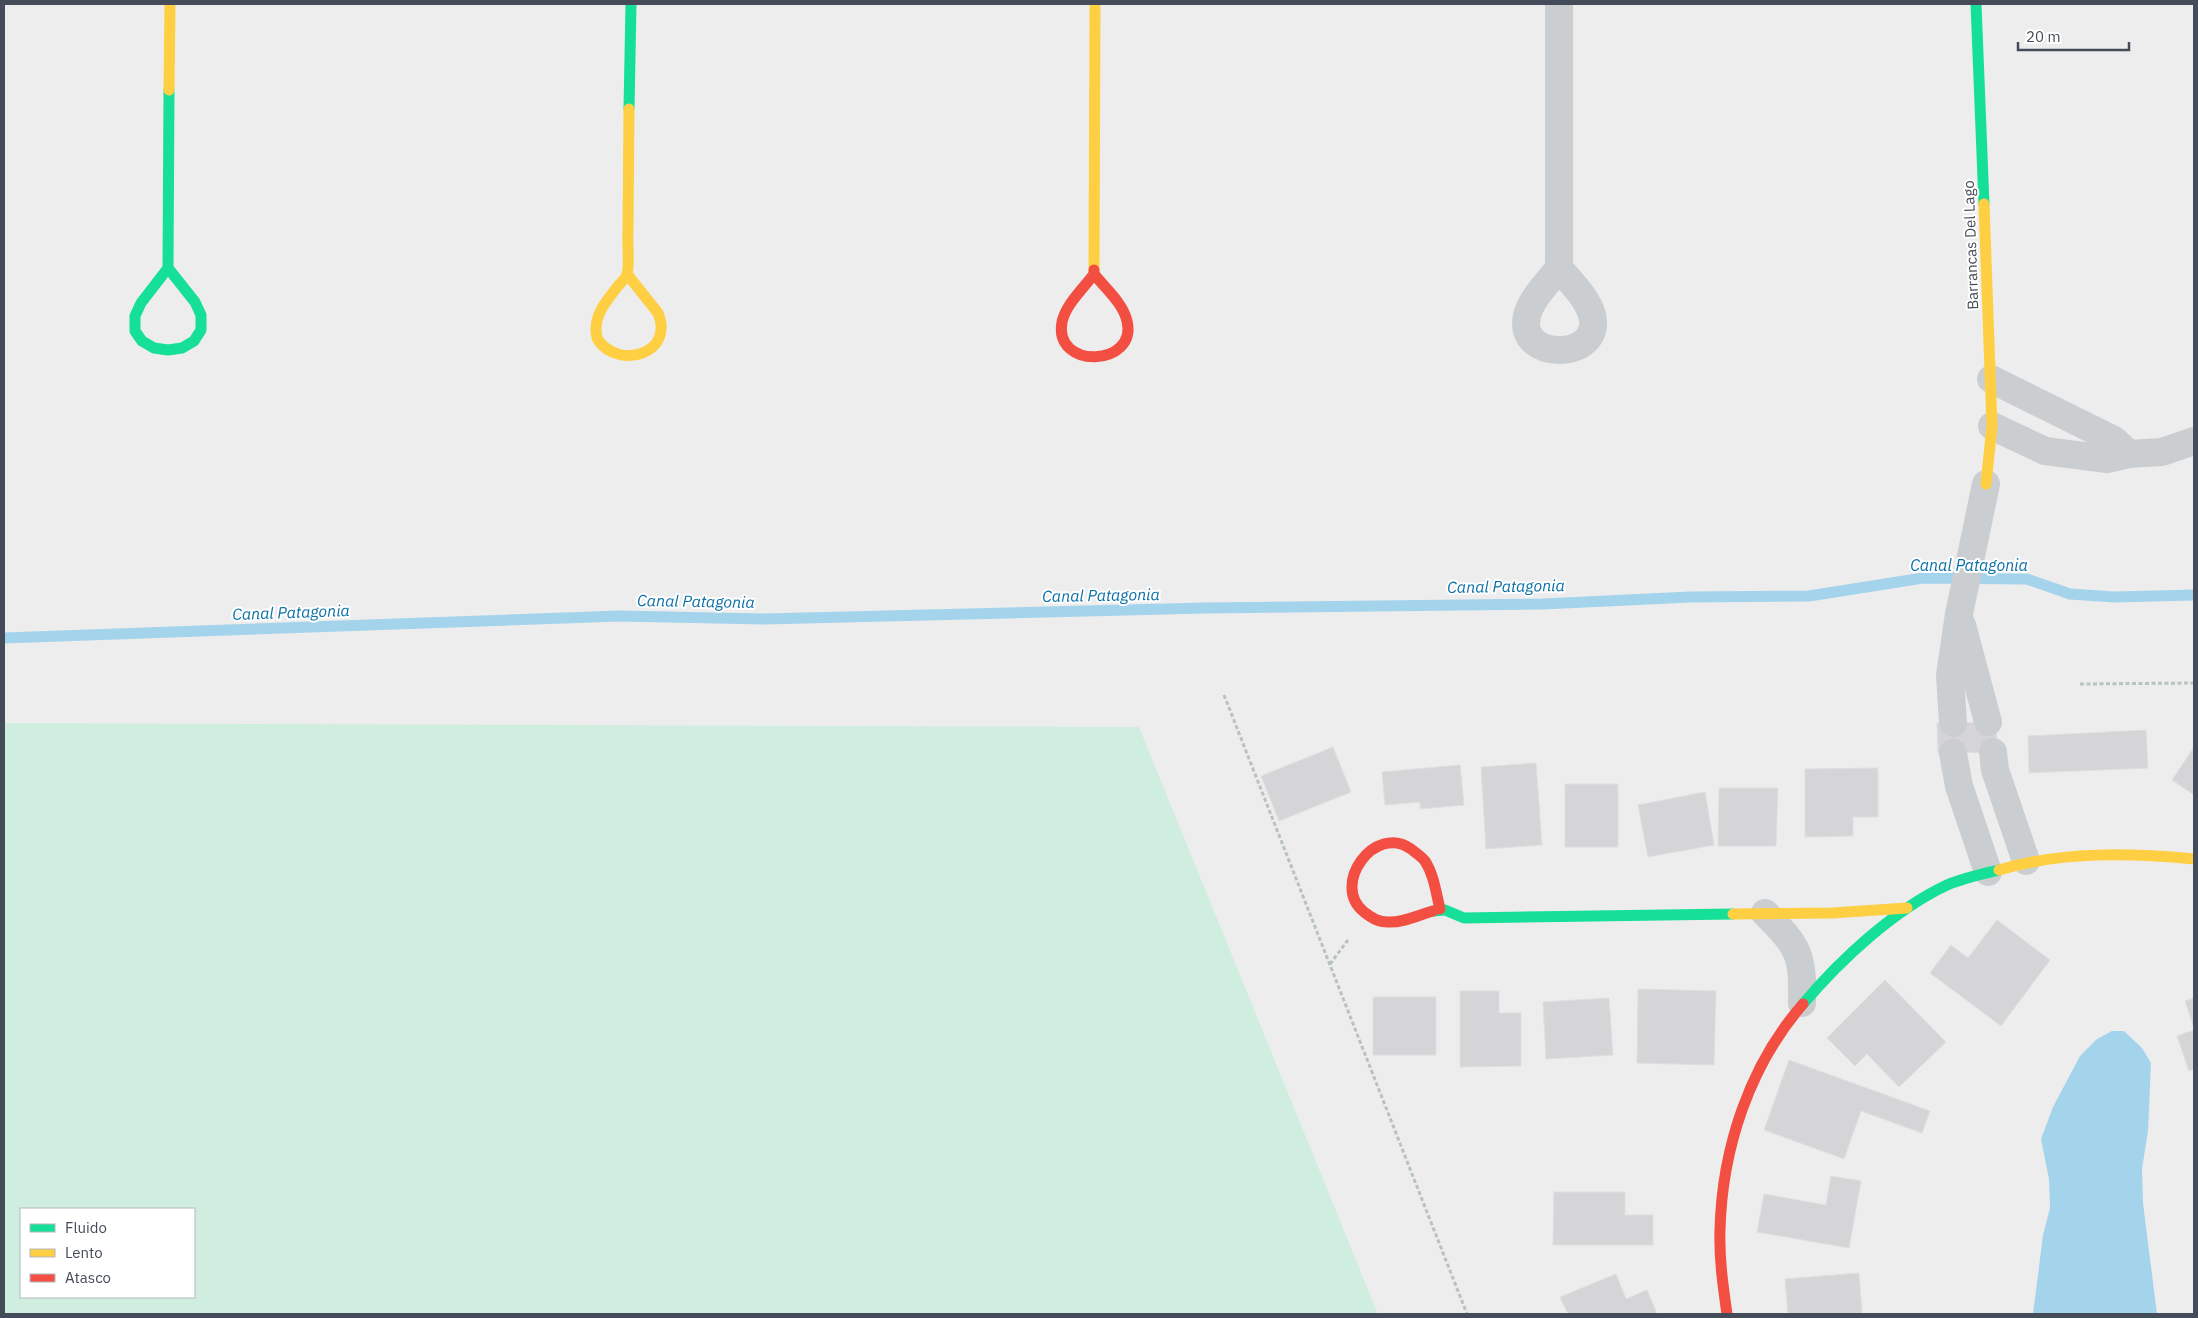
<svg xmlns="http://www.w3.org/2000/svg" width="2198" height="1318" viewBox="0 0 2198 1318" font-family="'IBM Plex Sans',sans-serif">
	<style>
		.green { fill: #d0eee0; fill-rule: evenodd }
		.water { fill: #a4d3ec }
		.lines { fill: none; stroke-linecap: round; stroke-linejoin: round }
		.stream { stroke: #a4d3ec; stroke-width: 11 }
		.building { fill: #d5d5d7; stroke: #dfdfe0 }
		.path { stroke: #b7c2c1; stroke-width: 3; stroke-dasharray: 4 2.5; stroke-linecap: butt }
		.street { stroke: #cbced1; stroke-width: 28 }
		.fast { stroke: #16e098; stroke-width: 11 }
		.slow { stroke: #ffcf43; stroke-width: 11 }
		.jam { stroke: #f24e42; stroke-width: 11 }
		.labels { text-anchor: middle; stroke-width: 4; stroke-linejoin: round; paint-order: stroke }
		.street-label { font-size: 15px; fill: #444c59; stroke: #fff }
		.water-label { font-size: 16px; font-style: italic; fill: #0a70a6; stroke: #fff }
	</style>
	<rect width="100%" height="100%" fill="#eeeded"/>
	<!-- green -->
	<path class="green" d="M4,723L1139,727L1378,1314H4ZM21,1209H194V1297H21Z"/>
	<!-- water -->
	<polygon class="water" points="2112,1031 2124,1031 2142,1048 2151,1063 2148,1131 2142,1169 2143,1203 2157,1314 2033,1314 2043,1235 2050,1208 2049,1179 2041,1139 2053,1107 2080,1056 2097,1039"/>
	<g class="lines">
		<!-- stream -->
		<polyline class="stream" points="4,638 619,616 764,619 1205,608 1543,604 1690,597 1809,596 1923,578 2027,579 2070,594 2114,597 2194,595"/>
	</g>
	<!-- building -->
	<g class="building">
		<polygon points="1996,722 1997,752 1938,753 1937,723"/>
		<polygon points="2146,730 2148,768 2029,773 2028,736"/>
		<polygon points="1333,747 1351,792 1279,821 1261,776"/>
		<polygon points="2194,747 2194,795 2172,780"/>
		<polygon points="1536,763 1542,845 1486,849 1481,767"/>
		<polygon points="1460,765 1464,805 1420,809 1420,802 1385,805 1382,772"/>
		<polygon points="1878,768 1878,817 1853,817 1853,836 1805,837 1805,769"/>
		<rect x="1565" y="784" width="53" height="63"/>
		<polygon points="1719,788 1778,788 1776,846 1718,846"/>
		<polygon points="1705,792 1714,845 1648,857 1638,805"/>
		<polygon points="1997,920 2050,960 2001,1026 1930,973 1951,945 1968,958"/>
		<polygon points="1885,980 1946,1042 1899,1087 1867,1054 1855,1066 1827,1038"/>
		<polygon points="1638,989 1716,991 1714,1065 1637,1063"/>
		<polygon points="1460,991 1499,991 1499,1013 1521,1013 1521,1066 1460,1067"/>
		<rect x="1373" y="997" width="63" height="58"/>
		<polygon points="1609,998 1613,1055 1546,1059 1543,1002"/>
		<polygon points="2194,998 2194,1028 2185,1001"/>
		<polygon points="2194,1030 2194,1069 2189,1071 2177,1036"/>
		<polygon points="1789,1060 1930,1111 1922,1133 1861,1111 1844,1159 1764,1130"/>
		<polygon points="1831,1176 1861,1181 1849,1248 1757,1232 1764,1194 1826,1205"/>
		<polygon points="1554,1192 1625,1192 1625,1215 1653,1215 1653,1245 1553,1245"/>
		<polygon points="1859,1273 1862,1314 1788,1314 1785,1279"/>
		<polygon points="1616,1274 1626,1299 1647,1290 1657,1314 1568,1314 1560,1297"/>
	</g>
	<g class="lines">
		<!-- path -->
		<g class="path">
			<polyline points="2080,684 2194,683"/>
			<polyline points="1224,695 1467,1314"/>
			<polyline points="1330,964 1348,940"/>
		</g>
		<!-- street -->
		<g class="street">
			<path d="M1559,268C1570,282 1587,297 1592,315C1604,361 1516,362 1527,316C1531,298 1549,282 1559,268V4"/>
			<polyline points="1991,379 2114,440 2129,454"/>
			<polyline points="1992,426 2045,451 2107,459 2129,454 2162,452 2194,441"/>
			<polyline points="1962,625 1988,722"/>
			<polyline points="1953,723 1950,675 1959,614 1986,484"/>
			<polyline points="1993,752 1995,770 2026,861"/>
			<polyline points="1953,753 1959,786 1988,872"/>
			<path d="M1765,913C1799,947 1803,954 1802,1003"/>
		</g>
		<!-- fast -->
		<g class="fast">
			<polyline points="1976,4 1984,204"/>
			<polyline points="629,109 631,4"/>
			<polyline points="168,268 195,302 201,315 201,330 194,341 182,348 168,350 154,348 142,341 135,331 135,316 141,303 168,268 169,90"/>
			<polyline points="1433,911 1445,910 1464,918 1733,914"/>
			<path d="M1803,1004C1841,959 1894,910 1947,885C1963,878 1982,874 1999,870"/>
		</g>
		<!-- slow -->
		<g class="slow">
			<polyline points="169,90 170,4"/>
			<polyline points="1984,204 1992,426 1986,484"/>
			<polyline points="1094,270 1095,4"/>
			<path d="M627,274L658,313C675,354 619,370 598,340C596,336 596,334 596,329C596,312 608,299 618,286C621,283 626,278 627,274C630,264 627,243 628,232C628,191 629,150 629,109"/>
			<path d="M1999,870C2063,851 2129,853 2194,859"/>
			<polyline points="1733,914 1832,913 1907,908"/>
		</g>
		<!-- jam -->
		<g class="jam">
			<path d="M1094,274C1105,288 1123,303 1127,321C1138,367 1053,370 1062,322C1066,304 1083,289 1094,274V270"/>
			<path d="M1433,911C1418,915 1403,923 1388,922C1378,922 1372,918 1364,912C1330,885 1375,823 1411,849C1416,853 1421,856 1425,861C1434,875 1436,893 1440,909"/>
			<path d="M1727,1314C1723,1286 1719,1258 1720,1230C1722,1149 1749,1066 1803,1004"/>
		</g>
	</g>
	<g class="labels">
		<!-- street labels -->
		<g class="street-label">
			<text transform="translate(1971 245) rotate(-92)" y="5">Barrancas Del Lago</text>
		</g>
		<!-- water labels -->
		<g class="water-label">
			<text x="1969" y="571">Canal Patagonia</text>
			<text transform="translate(1506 586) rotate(-1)" y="6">Canal Patagonia</text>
			<text transform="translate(1101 595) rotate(-1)" y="6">Canal Patagonia</text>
			<text transform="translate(696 601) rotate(1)" y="6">Canal Patagonia</text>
			<text transform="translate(291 612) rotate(-2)" y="6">Canal Patagonia</text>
		</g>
	</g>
	<!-- border -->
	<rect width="2198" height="1318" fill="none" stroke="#444c59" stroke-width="10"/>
	<!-- legend -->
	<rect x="20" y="1208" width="175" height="90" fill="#ffffff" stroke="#b4b7bd"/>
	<rect x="30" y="1224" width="25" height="8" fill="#16e098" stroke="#b4b7bd"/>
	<text x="65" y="1233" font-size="15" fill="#444c59">Fluido</text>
	<rect x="30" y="1249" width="25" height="8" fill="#ffcf43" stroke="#b4b7bd"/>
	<text x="65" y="1258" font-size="15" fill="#444c59">Lento</text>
	<rect x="30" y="1274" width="25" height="8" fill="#f24e42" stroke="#b4b7bd"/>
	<text x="65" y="1283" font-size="15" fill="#444c59">Atasco</text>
	<!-- scale -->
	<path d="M2018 42v8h111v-8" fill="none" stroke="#444c59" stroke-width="2.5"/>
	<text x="2026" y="42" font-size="15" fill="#444c59" stroke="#ffffff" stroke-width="4" paint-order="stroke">20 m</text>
</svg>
